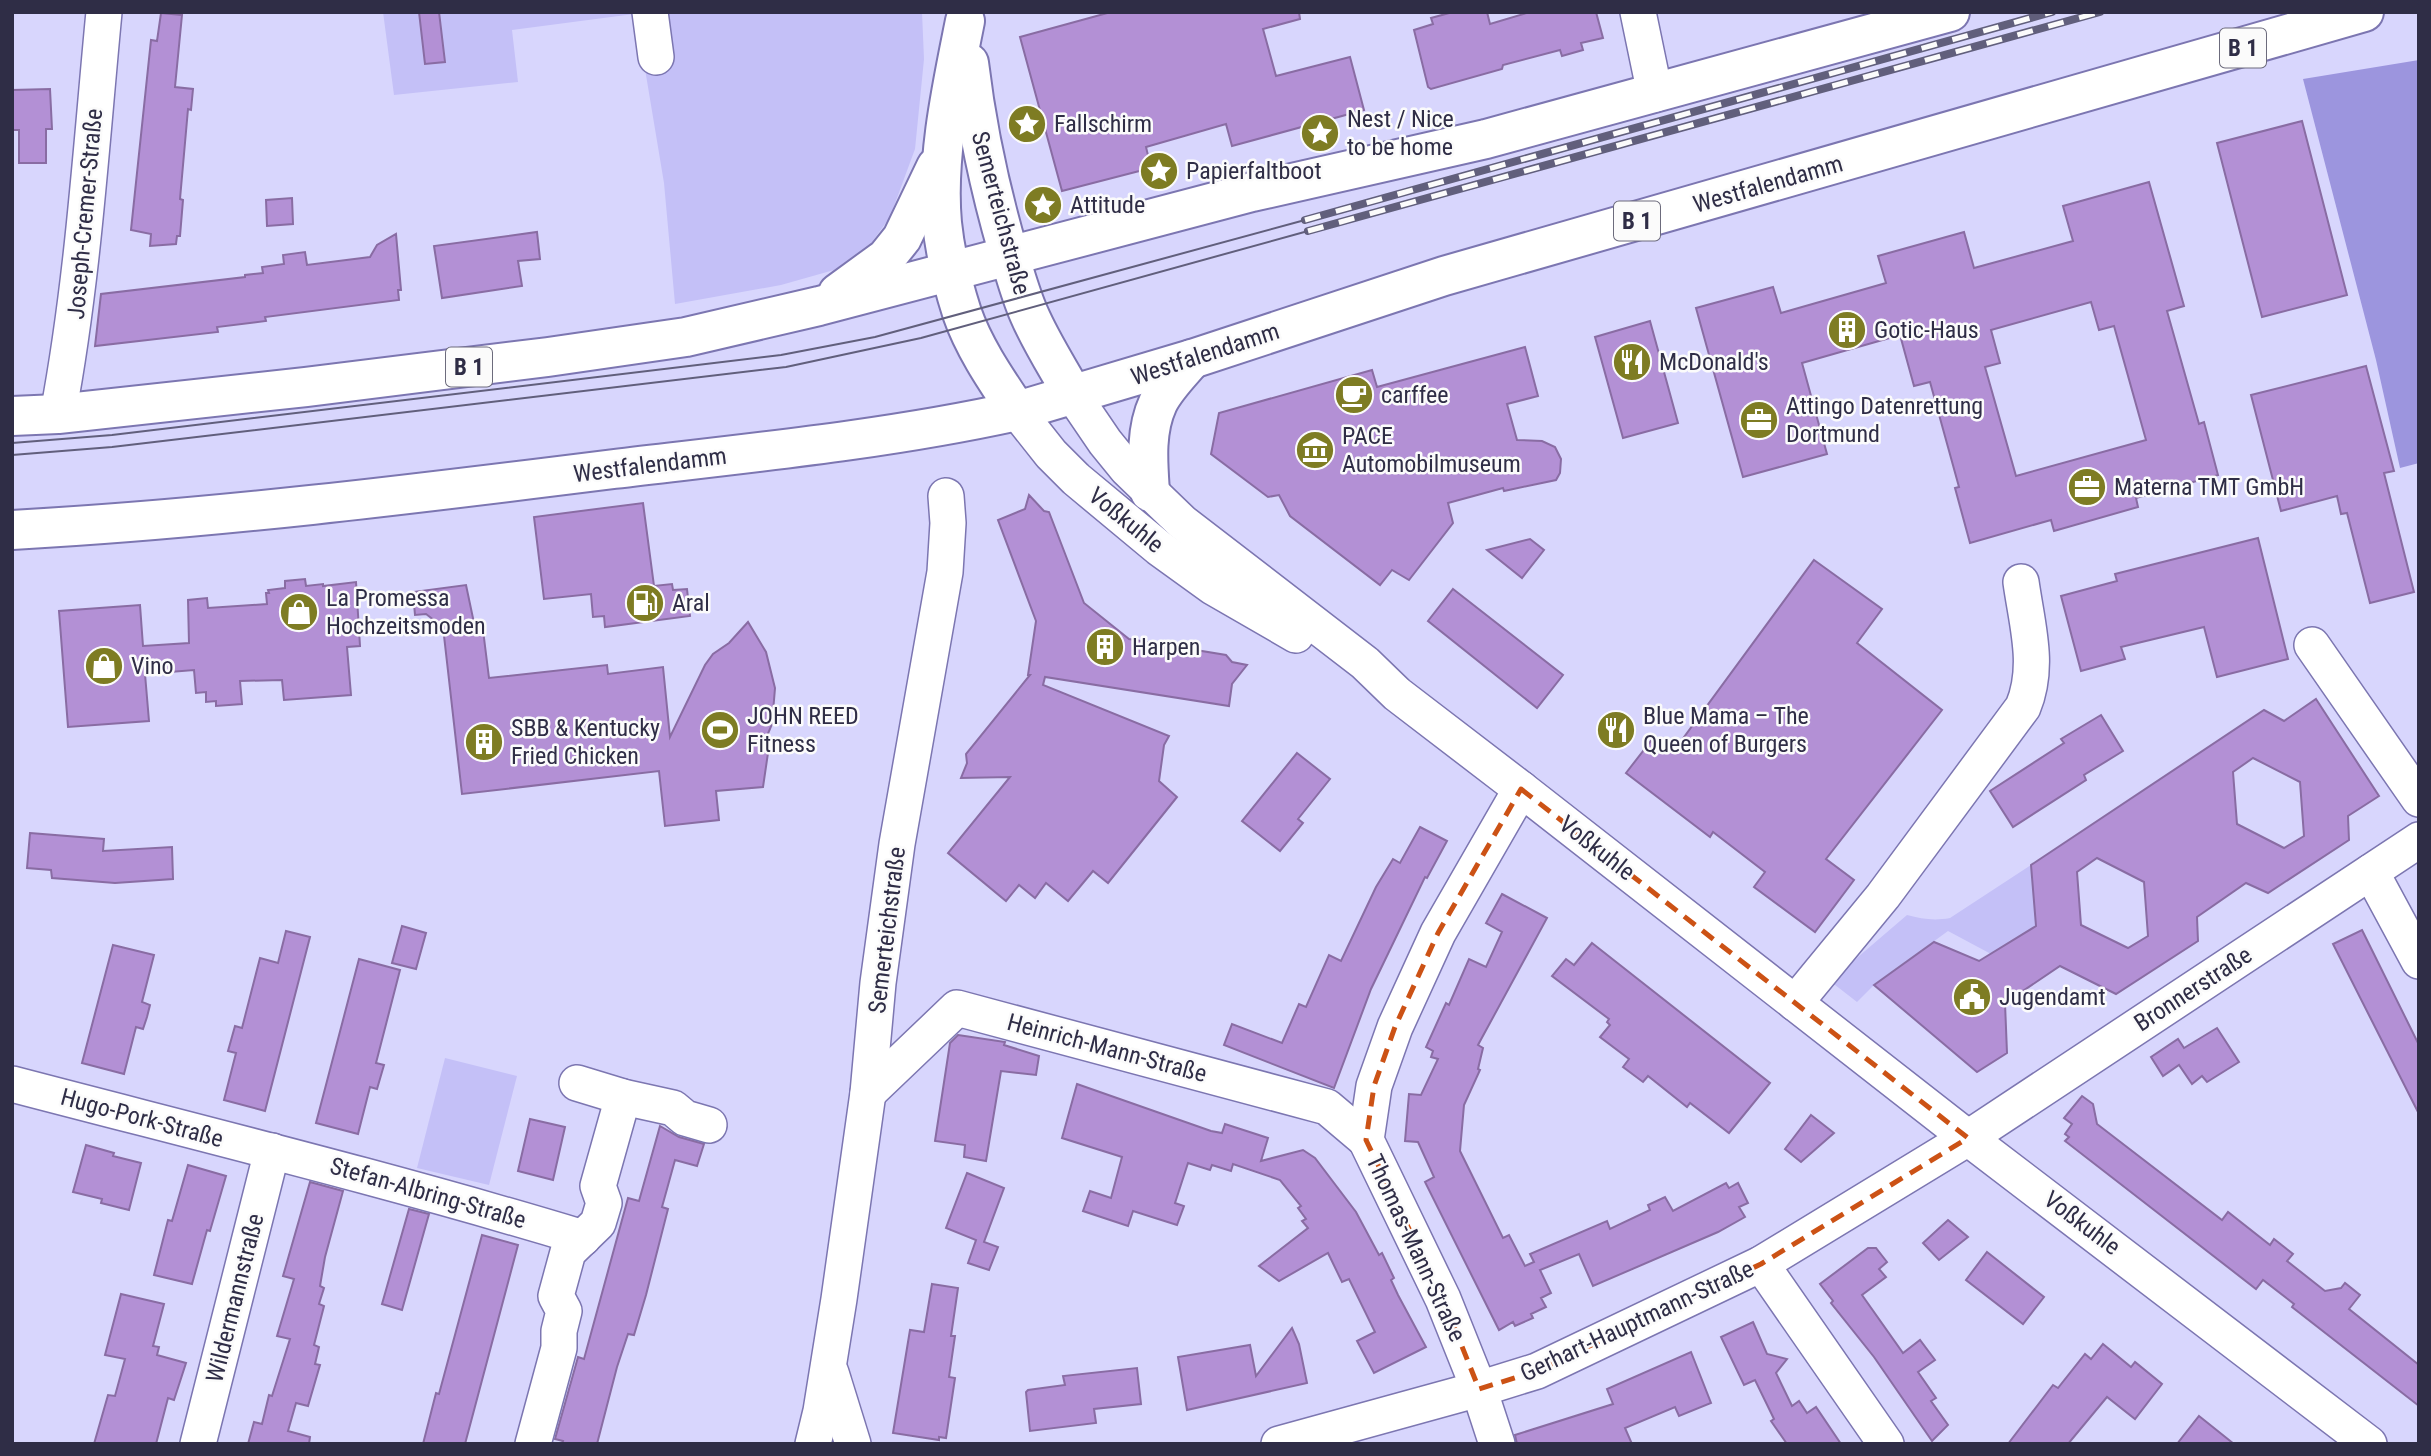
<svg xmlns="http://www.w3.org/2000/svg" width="2431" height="1456" viewBox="0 0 2431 1456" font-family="'Roboto Condensed',sans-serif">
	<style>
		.green { fill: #c4c0f7 }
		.forest { fill: #9c95de }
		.building { fill: #b390d5; stroke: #896ca3; stroke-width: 2; fill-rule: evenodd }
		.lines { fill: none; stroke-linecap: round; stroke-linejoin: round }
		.minor-casing { stroke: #7c76b1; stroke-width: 38 }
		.major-casing { stroke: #7c76b1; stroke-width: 42 }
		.minor { stroke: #fff; stroke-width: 35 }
		.major { stroke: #fff; stroke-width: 38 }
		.tram { stroke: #615f7c; stroke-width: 2 }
		.rail-casing { stroke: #615f7c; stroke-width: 8 }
		.rail { stroke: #fbfbfb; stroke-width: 5; stroke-dasharray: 16; stroke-linecap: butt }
		.marked { fill: none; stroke: #cc5215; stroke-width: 5; stroke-dasharray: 14 9; stroke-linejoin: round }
		.labels { text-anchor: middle; stroke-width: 5; stroke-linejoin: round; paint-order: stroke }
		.shield { fill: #fbfbfb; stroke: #6c6b7c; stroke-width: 2 }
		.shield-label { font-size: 23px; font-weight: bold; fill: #2f2d46 }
		.poi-label { font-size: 24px; fill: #2f2d46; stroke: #fbfbfb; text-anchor: start }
		.street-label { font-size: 24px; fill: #2f2d46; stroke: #fbfbfb }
	</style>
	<rect width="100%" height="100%" fill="#d8d6fd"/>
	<!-- green -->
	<g class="green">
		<polygon points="383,12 634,12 634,14 512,30 518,82 394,95"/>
		<polygon points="664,12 922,12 924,59 915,149 890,217 872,242 834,270 781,285 675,304 664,183 640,39"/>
		<path d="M2031,865L2036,926L1991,954L1948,931L1874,985L1857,1002L1830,981L1907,915C1922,919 1934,921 1950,918Z"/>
		<polygon points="445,1058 517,1076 489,1185 417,1168"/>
	</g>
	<!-- forest -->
	<polygon class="forest" points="2419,60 2419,463 2400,468 2376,360 2303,79"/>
	<!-- building -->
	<g class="building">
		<polygon points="419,12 439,12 445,62 425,64"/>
		<polygon points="1111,12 1299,12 1300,19 1263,29 1276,76 1350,57 1364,110 1232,146 1226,124 1146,147 1151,168 1062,191 1020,37"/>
		<polygon points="1453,12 1487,12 1490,24 1530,12 1596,12 1603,38 1581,43 1583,50 1562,56 1560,50 1503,65 1502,69 1431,89 1428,87 1414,30 1433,24 1431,18"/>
		<polygon points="161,13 182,15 175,87 193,89 191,110 188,109 180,199 183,200 180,236 177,236 176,244 150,246 151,234 131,230 151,40 157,41"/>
		<polygon points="50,89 52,129 46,129 46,163 19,163 19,130 12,130 12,90"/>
		<polygon points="2302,121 2347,295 2262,317 2217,143"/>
		<path d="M2149,182L2184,306L2167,311L2199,424L2204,422L2218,475L2136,498L2138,507L2054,531L2051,520L1970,543L1955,488L1959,487L1930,382L1914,386L1900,335L1802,363L1827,454L1743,477L1696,308L1773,287L1781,313L1886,283L1878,256L1964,232L1974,268L2073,241L2063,206ZM2091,302L2099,330L2114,326L2146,440L2016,476L1985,367L2000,363L1991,330Z"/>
		<polygon points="292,198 293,224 267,226 266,200"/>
		<polygon points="537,232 540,259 518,261 522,286 442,298 434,246"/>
		<polygon points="396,234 401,290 398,290 399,300 265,317 266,321 217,327 218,332 95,346 101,294 245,277 245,275 263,273 262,267 284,264 283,255 305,252 307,265 370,257 377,245"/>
		<polygon points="1650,321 1678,423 1623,438 1595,337"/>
		<polygon points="1525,347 1538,396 1507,404 1517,440 1542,441 1555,447 1561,459 1560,473 1556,480 1504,491 1503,488 1448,503 1453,523 1409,580 1392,570 1380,585 1290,516 1279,495 1268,497 1211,454 1219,413 1372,370 1377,387"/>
		<polygon points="2366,366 2394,471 2384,473 2414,592 2370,603 2347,513 2341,514 2337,496 2281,511 2251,395"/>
		<polygon points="1029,495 1044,511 1049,512 1084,603 1129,639 1226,655 1232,662 1247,665 1232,684 1229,706 1045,677 1043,685 1169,736 1164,745 1159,781 1177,797 1108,883 1093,871 1068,901 1046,883 1035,898 1019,885 1006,901 948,853 1010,777 961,778 967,763 966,754 1030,675 1028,675 1036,621 998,520 1025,509"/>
		<polygon points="643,503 654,586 672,584 673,590 687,589 690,616 605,627 604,616 593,617 591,594 544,599 534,517"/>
		<polygon points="2258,538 2288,659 2217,677 2204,627 2121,647 2125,659 2081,671 2061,596 2117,581 2115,574"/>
		<polygon points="1530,539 1544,550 1522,578 1487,550"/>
		<polygon points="1814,560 1882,609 1857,643 1942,710 1826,859 1854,880 1815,932 1754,887 1765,872 1713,832 1710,837 1626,773 1654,737 1673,752"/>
		<polygon points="305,579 306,586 323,584 323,586 356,582 360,646 347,647 351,695 284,700 282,680 240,681 242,704 216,706 216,701 206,702 206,692 196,693 194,670 145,674 149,721 68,727 59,611 140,605 143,646 189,643 188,600 207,598 208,608 267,604 266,593 269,593 268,590 285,588 285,581"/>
		<polygon points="466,585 474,623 482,622 489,678 607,665 608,674 663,667 670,737 705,665 713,654 729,643 748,622 766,652 775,688 772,724 762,748 768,753 763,787 716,791 719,820 665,826 659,771 462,794 443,627 426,614 415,615 413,592"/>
		<polygon points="1453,589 1563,675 1537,708 1428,621"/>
		<path d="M2316,699L2379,796L2348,816L2349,840L2268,893L2246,883L2197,917L2198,941L2116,994L2060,966L2005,1003L2007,1053L1977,1072L1874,985L1934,942L1979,961L2036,926L2031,865L2264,710L2284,721ZM2253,758L2300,782L2304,836L2284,848L2237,824L2233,772ZM2097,858L2144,882L2148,936L2128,948L2081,925L2077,872Z"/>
		<polygon points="2101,715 2123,751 2084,775 2086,780 2013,827 1990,791 2064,743 2061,739"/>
		<polygon points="1297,753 1330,779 1298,819 1303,823 1280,851 1242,821"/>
		<polygon points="1420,827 1447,841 1427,878 1425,877 1371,989 1334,1088 1224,1045 1232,1024 1282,1043 1299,1004 1306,1007 1329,955 1341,961 1376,887 1393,859 1400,863"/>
		<polygon points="30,833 104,839 103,851 172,847 173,879 115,883 52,878 51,870 27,868"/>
		<polygon points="1502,894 1547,918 1478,1045 1483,1048 1478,1069 1480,1070 1464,1105 1460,1151 1503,1238 1509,1235 1525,1266 1534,1262 1530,1254 1607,1221 1610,1229 1650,1210 1648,1205 1665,1197 1673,1211 1726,1183 1729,1188 1738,1183 1748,1203 1739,1207 1745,1217 1718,1232 1593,1286 1579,1254 1540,1270 1551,1293 1541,1298 1546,1307 1531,1314 1533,1318 1515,1326 1513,1322 1499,1330 1425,1182 1434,1177 1418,1142 1405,1141 1409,1094 1421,1095 1438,1059 1431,1057 1433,1051 1426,1047 1446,1003 1449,1005 1469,959 1486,967 1502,932 1486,923"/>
		<polygon points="402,926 426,933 416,969 392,963"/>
		<polygon points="2362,930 2419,1045 2419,1114 2333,944"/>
		<polygon points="286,931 310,937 265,1111 224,1100 236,1053 228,1051 235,1026 242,1028 260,958 278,963"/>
		<polygon points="1592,943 1770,1083 1729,1133 1690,1103 1687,1107 1648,1076 1643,1082 1623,1067 1629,1059 1600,1037 1610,1025 1607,1022 1609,1019 1552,976 1566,959 1574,965"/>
		<polygon points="113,945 154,955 142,1002 150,1005 147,1017 143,1029 136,1027 124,1074 82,1063"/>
		<polygon points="359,959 400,970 376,1063 384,1065 377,1089 370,1087 358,1134 316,1123"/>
		<polygon points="2217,1028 2239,1062 2207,1082 2202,1076 2192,1084 2179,1065 2163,1076 2151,1057 2178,1039 2184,1048"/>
		<polygon points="958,1035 1005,1042 1004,1045 1039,1056 1036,1075 1001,1071 986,1161 964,1157 965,1145 935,1141 950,1043"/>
		<polygon points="1077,1084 1211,1131 1222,1133 1225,1124 1268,1138 1261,1161 1303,1150 1315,1158 1356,1212 1379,1255 1382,1253 1394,1278 1391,1280 1398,1295 1426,1347 1374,1373 1357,1341 1375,1332 1349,1279 1342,1282 1328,1253 1279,1281 1259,1266 1308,1228 1302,1221 1306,1219 1298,1208 1301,1206 1280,1180 1233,1164 1231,1171 1212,1165 1210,1170 1188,1163 1175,1203 1184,1206 1177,1225 1133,1211 1128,1226 1083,1211 1090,1191 1111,1198 1122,1157 1062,1138"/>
		<polygon points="2082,1096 2093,1104 2097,1124 2222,1220 2228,1212 2270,1245 2274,1239 2293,1254 2287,1261 2325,1291 2341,1288 2345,1283 2360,1295 2349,1309 2419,1365 2419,1406 2292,1307 2294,1304 2263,1280 2256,1289 2065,1141 2069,1137 2065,1134 2072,1124 2064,1118"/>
		<polygon points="1811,1115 1834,1133 1801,1162 1785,1149"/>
		<polygon points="530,1119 565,1127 553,1180 518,1171"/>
		<polygon points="660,1126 679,1137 704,1144 697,1166 675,1160 662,1207 668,1209 646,1295 634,1335 628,1334 617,1367 597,1444 562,1444 563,1441 555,1439 578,1357 584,1359 628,1198 639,1201"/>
		<polygon points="86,1145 114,1153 113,1156 141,1163 129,1210 101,1203 102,1199 73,1192"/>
		<polygon points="188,1165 226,1176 210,1231 207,1230 192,1284 154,1275 168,1220 172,1221"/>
		<polygon points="967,1173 1004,1188 984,1242 998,1247 989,1270 968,1263 976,1240 946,1228"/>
		<polygon points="310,1182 343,1191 325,1257 320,1286 324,1288 319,1304 324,1306 314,1345 319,1347 315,1364 320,1365 308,1406 296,1403 288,1431 310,1437 309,1444 248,1444 254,1422 262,1424 269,1395 272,1396 290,1339 277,1336 294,1279 283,1276"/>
		<polygon points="409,1209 429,1214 402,1310 382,1304"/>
		<polygon points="1948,1220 1968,1237 1939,1260 1923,1243"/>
		<polygon points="482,1235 518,1245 465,1444 423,1444 436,1393 439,1394"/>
		<polygon points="1868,1248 1876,1248 1887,1262 1879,1269 1886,1277 1862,1295 1903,1353 1920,1340 1935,1360 1918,1372 1936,1398 1931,1401 1948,1425 1932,1441 1874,1357 1831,1303 1833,1301 1820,1284"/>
		<polygon points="1987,1252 2044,1297 2023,1324 1966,1280"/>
		<polygon points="932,1284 958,1288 951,1336 955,1336 949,1377 955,1378 946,1438 939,1437 939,1440 893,1433 910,1330 924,1332"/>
		<polygon points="121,1294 164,1304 153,1346 159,1347 157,1355 186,1363 174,1400 168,1398 156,1444 94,1444 108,1395 115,1396 125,1359 105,1355"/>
		<polygon points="1753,1322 1767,1354 1787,1359 1776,1373 1792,1406 1799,1401 1807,1413 1816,1407 1841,1444 1787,1444 1771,1421 1774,1419 1755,1380 1744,1385 1721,1337"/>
		<polygon points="1292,1328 1299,1344 1307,1383 1187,1410 1178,1357 1250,1345 1256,1376"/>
		<polygon points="2103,1344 2131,1367 2135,1362 2162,1384 2135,1419 2107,1397 2068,1444 2008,1444 2053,1385 2058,1388 2085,1354 2091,1359"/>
		<polygon points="1691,1352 1711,1403 1679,1416 1675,1407 1625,1428 1632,1444 1517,1444 1515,1435 1613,1404 1607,1389"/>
		<polygon points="1137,1368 1141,1404 1094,1409 1096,1423 1030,1431 1026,1392 1028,1390 1065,1385 1063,1376"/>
		<polygon points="2199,1416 2234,1444 2177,1444"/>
	</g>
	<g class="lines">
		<!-- minor casing -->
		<g class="minor-casing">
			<g id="minor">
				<polyline points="650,12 656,57"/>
				<polyline points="1638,12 1655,94"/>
				<polyline points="1073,395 1105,442 1127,469 1182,522 1365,663 1397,694 1521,789 1968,1138 2369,1444"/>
				<polyline points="1017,411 1051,454 1076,479 1159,548 1213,587 1296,635"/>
				<path d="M58,414C83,281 91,147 104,12"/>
				<polyline points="2312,645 2419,799"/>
				<polyline points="2371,872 2419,961"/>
				<path d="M1795,1003L1883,896L2023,707C2040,666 2027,625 2021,582"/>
				<polyline points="577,1083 623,1097 673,1108 685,1118 709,1125"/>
				<path d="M12,1084C203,1134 395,1181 583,1238"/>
				<polyline points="868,1093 957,1008 1327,1107 1366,1140"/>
				<polyline points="1761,1264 1886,1444"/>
				<polyline points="831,1373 853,1444"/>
				<polyline points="198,1444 272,1151"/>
				<polyline points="533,1444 559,1348 559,1331 564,1311 556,1296 568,1252 598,1223 604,1203 598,1186 623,1097"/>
				<polyline points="813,1444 821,1411 839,1299 868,1093 878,983 897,844 945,572 948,523 946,496"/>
				<polyline points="1279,1444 1479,1389 1537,1371 1761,1264 1968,1138 2419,840"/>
				<polyline points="1497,1444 1479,1389 1443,1299 1366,1140 1374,1086 1395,1027 1438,933 1521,789"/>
			</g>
		</g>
		<!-- major casing -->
		<g class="major-casing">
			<g id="major">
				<path d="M965,21C952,86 936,157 942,223C945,252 953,285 962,313C974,348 997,381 1017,411"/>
				<path d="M969,63C977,130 991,194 1010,258C1016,277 1021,296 1029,314C1041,342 1058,368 1073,395"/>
				<polyline points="838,293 886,258 902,238 936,167"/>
				<polyline points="12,416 58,414 306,387 548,357 686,337 819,306 1252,192 1486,139 1950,12"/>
				<path d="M1150,492C1148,463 1145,431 1158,403C1165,388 1181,372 1192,359"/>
				<path d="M12,530C213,519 414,494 614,469C748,453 885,440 1017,411L1192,359L1444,276L2364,12"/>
			</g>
		</g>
		<!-- minor -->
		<use href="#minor" class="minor"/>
		<!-- major -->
		<use href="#major" class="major"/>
		<!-- tram -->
		<g class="tram">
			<polyline points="12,443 112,435 781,355 875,337 1305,220"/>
			<polyline points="12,455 112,447 786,367 921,338 1308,231"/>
		</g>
		<!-- rail casing -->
		<g class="rail-casing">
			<g id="rail">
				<polyline points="1305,220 2052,12"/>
				<polyline points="1308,231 2100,12"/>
			</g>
		</g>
		<!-- rail -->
		<use href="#rail" class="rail"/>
	</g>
	<!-- marked area -->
	<path class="marked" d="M1521,789L1968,1138L1761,1264L1537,1371L1479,1389L1443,1299L1366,1140L1374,1086L1395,1027L1438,933Z"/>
	<!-- icons -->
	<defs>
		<g id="sight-disc" transform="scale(2.0125)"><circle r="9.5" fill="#7e7c23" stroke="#fbfbfb"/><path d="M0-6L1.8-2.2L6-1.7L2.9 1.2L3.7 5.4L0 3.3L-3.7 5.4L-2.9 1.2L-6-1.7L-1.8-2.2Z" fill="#fff"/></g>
		<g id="building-disc" transform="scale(2.0125)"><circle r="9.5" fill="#7e7c23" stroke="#fbfbfb"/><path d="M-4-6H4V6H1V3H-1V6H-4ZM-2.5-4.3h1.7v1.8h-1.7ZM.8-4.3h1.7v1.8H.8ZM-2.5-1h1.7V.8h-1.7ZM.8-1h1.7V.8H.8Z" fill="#fff"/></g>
		<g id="restaurant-disc" transform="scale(2.0125)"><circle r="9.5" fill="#7e7c23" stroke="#fbfbfb"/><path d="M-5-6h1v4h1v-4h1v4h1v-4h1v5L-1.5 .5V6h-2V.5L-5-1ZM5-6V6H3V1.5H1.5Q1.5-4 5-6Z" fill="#fff"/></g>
		<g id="cafe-disc" transform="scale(2.0125)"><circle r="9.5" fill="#7e7c23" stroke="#fbfbfb"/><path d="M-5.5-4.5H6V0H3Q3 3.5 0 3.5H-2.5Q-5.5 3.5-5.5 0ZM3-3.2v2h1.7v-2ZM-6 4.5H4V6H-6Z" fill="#fff"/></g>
		<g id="office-disc" transform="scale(2.0125)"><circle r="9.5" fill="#7e7c23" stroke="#fbfbfb"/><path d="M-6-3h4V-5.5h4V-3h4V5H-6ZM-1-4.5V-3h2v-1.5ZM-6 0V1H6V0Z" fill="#fff"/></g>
		<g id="museum-disc" transform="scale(2.0125)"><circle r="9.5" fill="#7e7c23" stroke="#fbfbfb"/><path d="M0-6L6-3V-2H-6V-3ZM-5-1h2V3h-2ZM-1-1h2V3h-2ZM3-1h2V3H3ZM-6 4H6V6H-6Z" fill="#fff"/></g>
		<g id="fuel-disc" transform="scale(2.0125)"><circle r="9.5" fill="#7e7c23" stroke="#fbfbfb"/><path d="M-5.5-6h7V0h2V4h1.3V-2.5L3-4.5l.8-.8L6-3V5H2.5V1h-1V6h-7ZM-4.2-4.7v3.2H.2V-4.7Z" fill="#fff"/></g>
		<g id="shop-disc" transform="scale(2.0125)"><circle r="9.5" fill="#7e7c23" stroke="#fbfbfb"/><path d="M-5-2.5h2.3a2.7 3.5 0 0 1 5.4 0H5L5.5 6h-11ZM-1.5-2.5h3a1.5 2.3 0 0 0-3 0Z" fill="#fff"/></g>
		<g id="stadium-disc" transform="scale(2.0125)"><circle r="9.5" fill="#7e7c23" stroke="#fbfbfb"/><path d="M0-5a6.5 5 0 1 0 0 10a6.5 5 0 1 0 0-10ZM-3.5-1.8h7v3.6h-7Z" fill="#fff"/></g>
		<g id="civic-disc" transform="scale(2.0125)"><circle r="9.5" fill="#7e7c23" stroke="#fbfbfb"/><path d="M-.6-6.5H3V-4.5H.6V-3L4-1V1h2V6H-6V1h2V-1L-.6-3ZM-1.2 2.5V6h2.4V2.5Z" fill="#fff"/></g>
	</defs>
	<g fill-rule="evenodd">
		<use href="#sight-disc" x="1027" y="124"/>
		<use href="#sight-disc" x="1320" y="133"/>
		<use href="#sight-disc" x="1159" y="171"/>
		<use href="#sight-disc" x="1043" y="205"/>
		<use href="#building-disc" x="1847" y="330"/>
		<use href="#restaurant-disc" x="1632" y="362"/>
		<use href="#cafe-disc" x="1354" y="395"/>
		<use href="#office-disc" x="1759" y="420"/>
		<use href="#museum-disc" x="1315" y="450"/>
		<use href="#office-disc" x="2087" y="487"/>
		<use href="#fuel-disc" x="645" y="603"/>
		<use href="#shop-disc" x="299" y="612"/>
		<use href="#building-disc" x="1105" y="647"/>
		<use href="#shop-disc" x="104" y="666"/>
		<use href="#stadium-disc" x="720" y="730"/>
		<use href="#restaurant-disc" x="1616" y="730"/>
		<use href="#building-disc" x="484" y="742"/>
		<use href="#civic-disc" x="1972" y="997"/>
	</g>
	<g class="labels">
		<!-- shield labels -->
		<g class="shield">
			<rect x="2220" y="28.5" width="46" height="39" rx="5"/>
			<rect x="1614" y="201.5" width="46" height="39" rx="5"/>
			<rect x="446" y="347.5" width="46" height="39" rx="5"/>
		</g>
		<g class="shield-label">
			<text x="2243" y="56">B 1</text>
			<text x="1637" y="229">B 1</text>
			<text x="469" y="375">B 1</text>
		</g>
		<!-- poi labels -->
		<g class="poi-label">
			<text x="1347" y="127">Nest / Nice<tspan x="1347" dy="28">to be home</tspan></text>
			<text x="1054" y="132">Fallschirm</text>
			<text x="1186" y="179">Papierfaltboot</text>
			<text x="1070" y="213">Attitude</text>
			<text x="1874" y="338">Gotic-Haus</text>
			<text x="1659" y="370">McDonald's</text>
			<text x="1381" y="403">carffee</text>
			<text x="1786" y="414">Attingo Datenrettung<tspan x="1786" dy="28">Dortmund</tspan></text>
			<text x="1342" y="444">PACE<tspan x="1342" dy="28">Automobilmuseum</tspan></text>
			<text x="2114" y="495">Materna TMT GmbH</text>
			<text x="326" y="606">La Promessa<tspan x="326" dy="28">Hochzeitsmoden</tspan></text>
			<text x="672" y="611">Aral</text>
			<text x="1132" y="655">Harpen</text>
			<text x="131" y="674">Vino</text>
			<text x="747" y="724">JOHN REED<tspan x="747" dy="28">Fitness</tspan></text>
			<text x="1643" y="724">Blue Mama – The<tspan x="1643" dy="28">Queen of Burgers</tspan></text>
			<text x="511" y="736">SBB &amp; Kentucky<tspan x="511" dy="28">Fried Chicken</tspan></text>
			<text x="1999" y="1005">Jugendamt</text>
		</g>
		<!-- street labels -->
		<g class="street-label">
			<text transform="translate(1768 184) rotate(-16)" y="8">Westfalendamm</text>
			<text transform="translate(1001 213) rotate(75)" y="8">Semerteichstraße</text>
			<text transform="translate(85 214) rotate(-85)" y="8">Joseph-Cremer-Straße</text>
			<text transform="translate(1205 354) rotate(-18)" y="8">Westfalendamm</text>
			<text transform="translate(650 465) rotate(-7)" y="8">Westfalendamm</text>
			<text transform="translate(1126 520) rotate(39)" y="8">Voßkuhle</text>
			<text transform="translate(1597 848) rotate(38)" y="8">Voßkuhle</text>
			<text transform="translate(887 930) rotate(-83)" y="8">Semerteichstraße</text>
			<text transform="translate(2193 989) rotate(-33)" y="8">Bronnerstraße</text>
			<text transform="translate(1107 1048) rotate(15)" y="8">Heinrich-Mann-Straße</text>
			<text transform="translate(142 1118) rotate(15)" y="8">Hugo-Pork-Straße</text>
			<text transform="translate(428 1193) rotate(16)" y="8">Stefan-Albring-Straße</text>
			<text transform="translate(2082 1223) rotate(37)" y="8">Voßkuhle</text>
			<text transform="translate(1416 1248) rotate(65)" y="8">Thomas-Mann-Straße</text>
			<text transform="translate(235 1298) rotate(-76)" y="8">Wildermannstraße</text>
			<text transform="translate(1637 1321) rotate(-25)" y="8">Gerhart-Hauptmann-Straße</text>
		</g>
	</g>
	<!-- border -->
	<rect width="2431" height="1456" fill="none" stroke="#2f2d46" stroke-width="28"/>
</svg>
